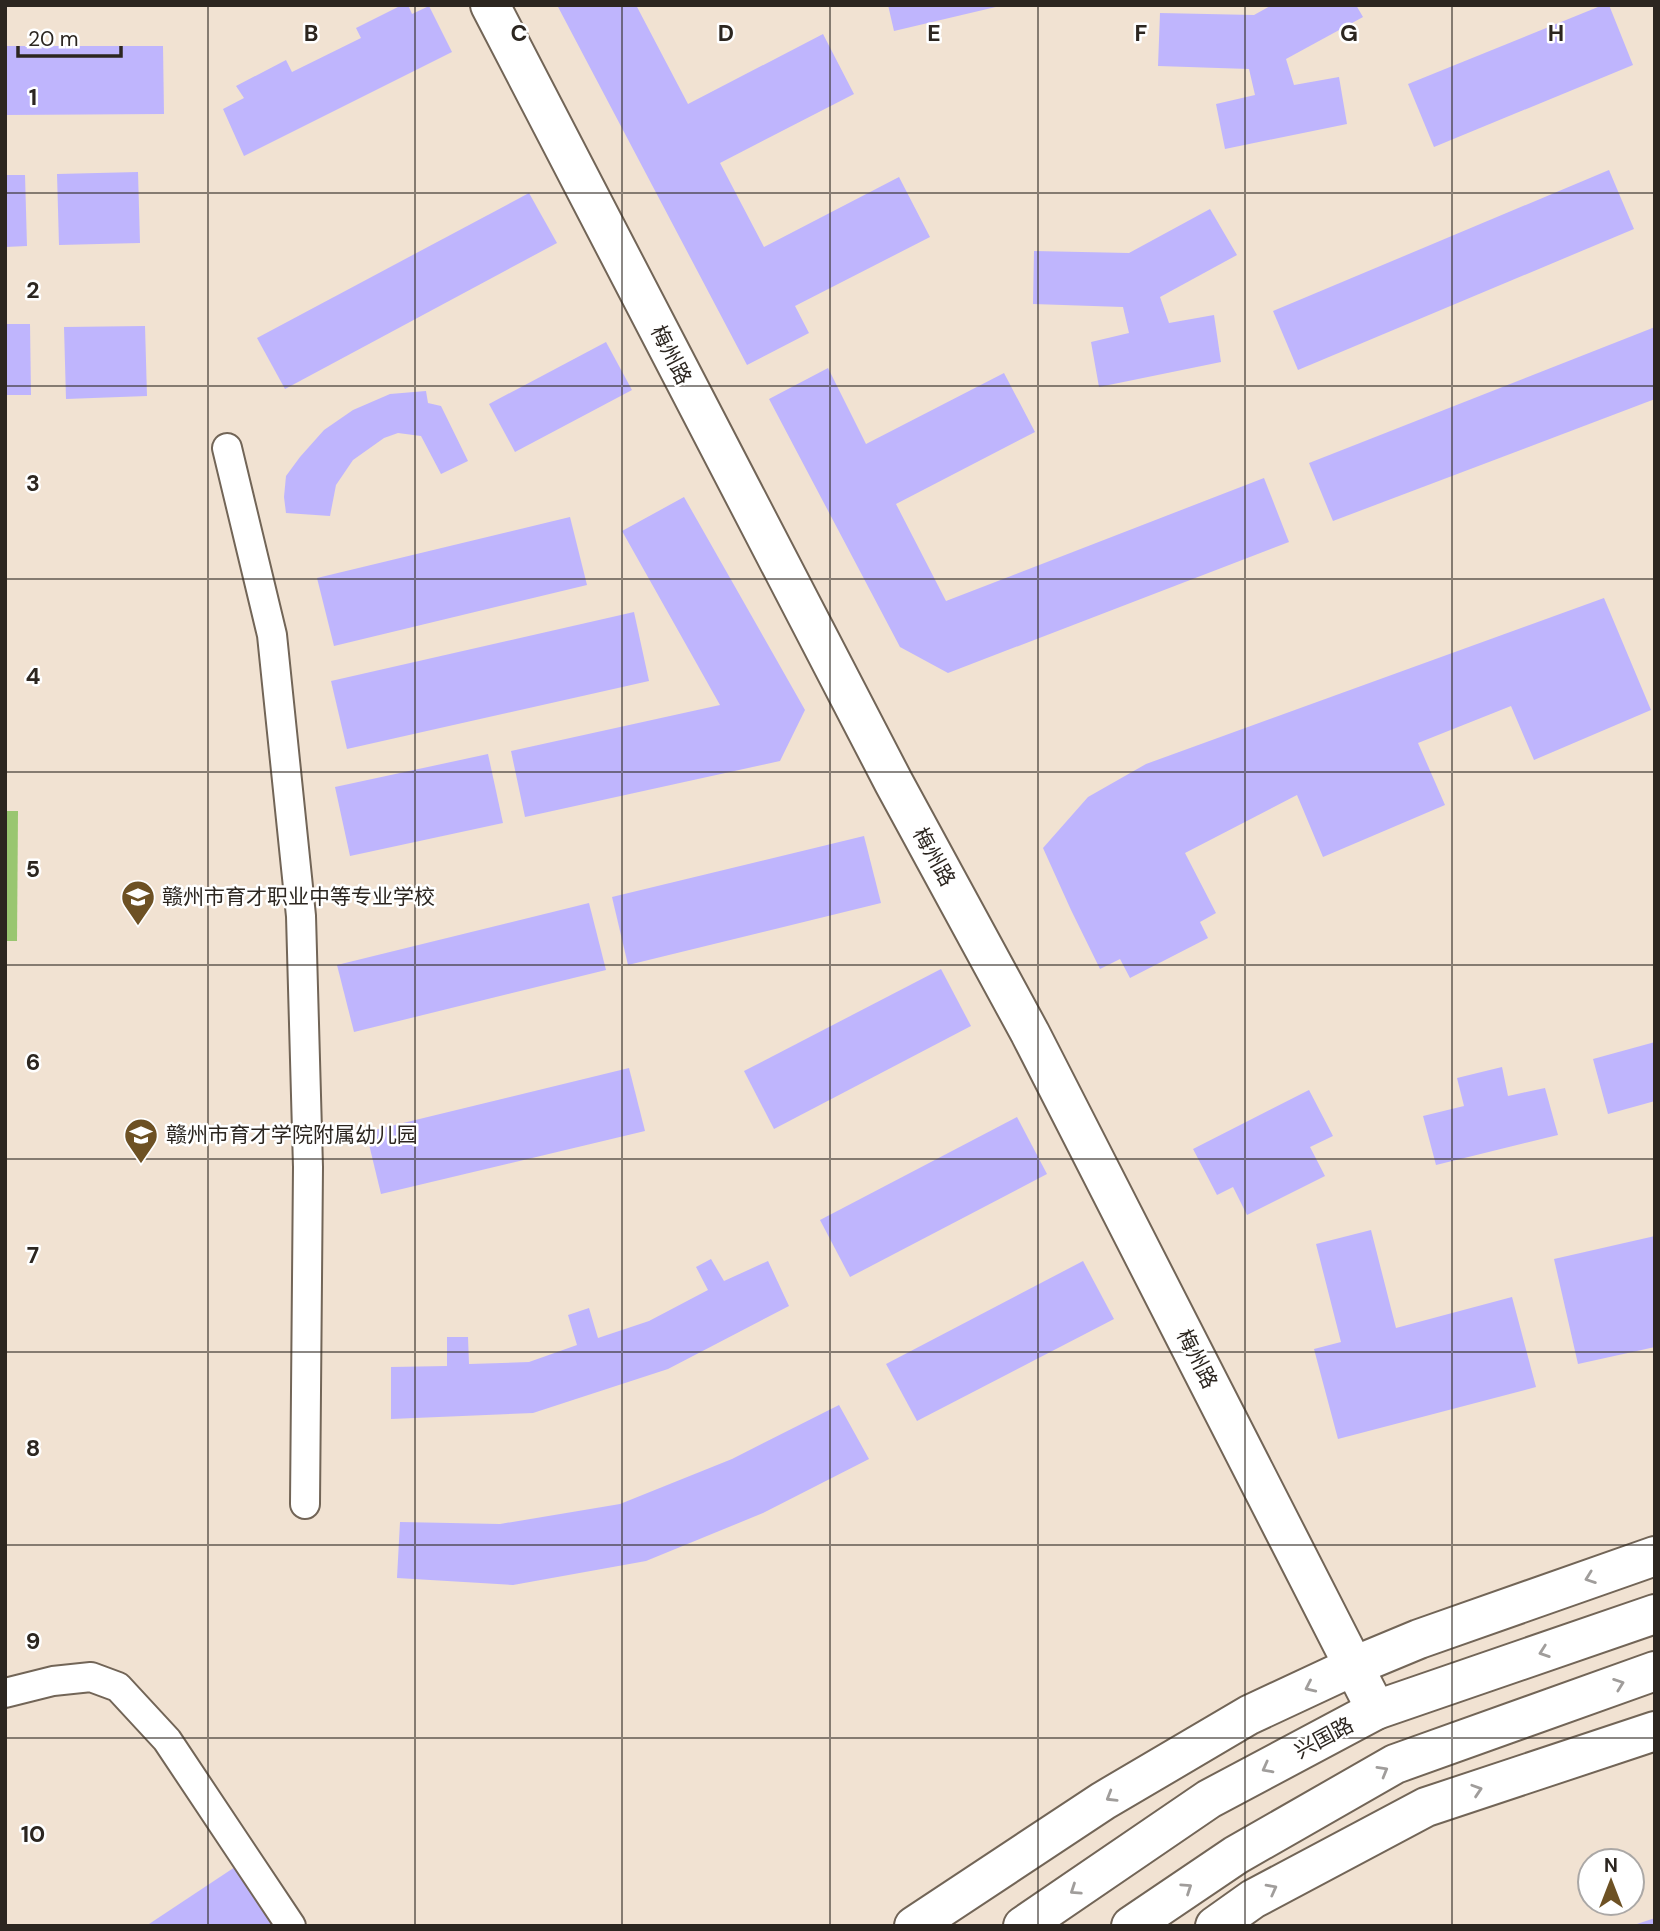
<svg xmlns="http://www.w3.org/2000/svg" width="1660" height="1931" viewBox="0 0 1660 1931" font-family="'DM Sans','Noto Sans SC',sans-serif">
	<style>
		.green { fill: #99c670 }
		.building { fill: #bfb5fd }
		.lines { fill: none; stroke-linecap: round; stroke-linejoin: round }
		.street-casing { stroke: #726557; stroke-width: 32 }
		.secondary-casing { stroke: #726557; stroke-width: 42 }
		.primary-casing { stroke: #726557; stroke-width: 42 }
		.street { stroke: #fff; stroke-width: 28 }
		.secondary { stroke: #fff; stroke-width: 38 }
		.primary { stroke: #fff; stroke-width: 38 }
		.oneway { stroke: #a09d9b }
		.grid { fill: none; stroke: #2c2620; stroke-width: 2; stroke-opacity: 0.55 }
		.labels { text-anchor: middle; stroke-width: 5; stroke-linejoin: round; paint-order: stroke }
		.street-label { font-size: 21px; fill: #2c2620; stroke: #fff }
		.poi-label { font-size: 21px; fill: #2c2620; stroke: #fff; text-anchor: start }
		.grid-label { font-size: 23px; text-anchor: middle; font-weight: bold; fill: #2c2620; stroke: #fff; stroke-width: 5; stroke-linejoin: round; paint-order: stroke }
	</style>
	<rect width="100%" height="100%" fill="#f1e2d2"/>
	<!-- green -->
	<polygon class="green" points="5,811 18,811 17,941 5,941"/>
	<!-- building -->
	<g class="building">
		<polygon points="402,5 408,5 412,14 429,6 452,52 244,156 223,109 244,98 236,86 286,60 292,72 361,38 356,28"/>
		<polygon points="557,5 636,5 688,104 823,34 854,94 720,163 764,247 899,177 930,237 795,306 809,333 747,365"/>
		<polygon points="888,5 1000,5 1000,6 894,31"/>
		<polygon points="1272,5 1356,5 1363,17 1286,59 1294,85 1339,77 1347,124 1225,149 1216,104 1255,95 1249,69 1158,66 1160,13 1254,15"/>
		<polygon points="1603,5 1609,5 1633,65 1434,147 1408,84"/>
		<polygon points="5,46 163,46 164,114 5,115"/>
		<polygon points="1609,170 1634,229 1298,370 1273,311"/>
		<polygon points="138,172 140,243 59,245 57,174"/>
		<polygon points="5,175 25,175 27,246 5,247"/>
		<polygon points="529,193 557,243 285,389 257,338"/>
		<polygon points="1210,209 1237,255 1160,297 1169,323 1214,315 1221,362 1099,387 1091,342 1129,333 1123,307 1033,304 1034,251 1129,253"/>
		<polygon points="5,324 30,324 31,395 5,395"/>
		<polygon points="145,326 147,396 66,399 64,327"/>
		<polygon points="1655,327 1655,399 1333,521 1309,463"/>
		<polygon points="606,342 632,390 515,452 489,404"/>
		<polygon points="828,368 866,444 1004,373 1035,432 896,504 946,601 1264,478 1289,542 948,673 900,647 769,399"/>
		<polygon points="426,391 428,403 441,406 468,461 441,474 421,436 398,433 384,438 353,460 336,485 330,516 286,513 284,497 286,476 300,457 324,430 353,410 390,394"/>
		<polygon points="684,497 805,710 780,761 525,817 511,751 720,705 622,531"/>
		<polygon points="570,517 587,585 334,646 317,578"/>
		<polygon points="1604,598 1651,710 1534,760 1511,706 1418,743 1445,805 1323,857 1297,795 1185,853 1216,913 1200,922 1208,938 1130,978 1120,959 1100,969 1071,910 1043,848 1088,797 1146,764"/>
		<polygon points="634,612 649,681 347,749 331,681"/>
		<polygon points="488,754 503,823 350,856 335,787"/>
		<polygon points="864,836 881,903 628,965 612,897"/>
		<polygon points="589,903 606,970 354,1032 337,965"/>
		<polygon points="941,969 971,1026 774,1129 744,1071"/>
		<polygon points="1655,1042 1655,1101 1608,1114 1593,1059"/>
		<polygon points="1502,1067 1508,1096 1545,1088 1558,1135 1436,1165 1423,1116 1464,1106 1457,1078"/>
		<polygon points="629,1068 645,1131 381,1194 366,1132"/>
		<polygon points="1309,1090 1333,1136 1310,1147 1325,1176 1247,1215 1233,1187 1217,1195 1193,1149"/>
		<polygon points="1017,1117 1047,1174 850,1277 820,1220"/>
		<polygon points="1371,1230 1396,1328 1512,1297 1536,1387 1338,1439 1314,1349 1341,1342 1316,1244"/>
		<polygon points="1655,1236 1655,1347 1578,1364 1554,1259"/>
		<polygon points="711,1259 724,1281 768,1261 789,1306 668,1369 533,1413 391,1419 391,1367 447,1366 447,1337 468,1337 469,1364 529,1362 577,1345 568,1315 589,1308 598,1338 649,1321 708,1290 696,1267"/>
		<polygon points="1083,1261 1114,1319 917,1421 886,1364"/>
		<polygon points="839,1405 869,1459 763,1513 646,1561 513,1585 397,1578 400,1522 500,1524 620,1504 732,1459"/>
		<polygon points="238,1865 279,1926 146,1926"/>
		<polygon points="1655,1918 1655,1926 1634,1926 1634,1925"/>
	</g>
	<g class="lines">
		<!-- street casing -->
		<g class="street-casing">
			<g id="street">
				<polyline points="227,448 272,635 301,916 308,1167 305,1504"/>
				<polyline points="5,1693 53,1681 91,1677 118,1687 167,1740 291,1926"/>
			</g>
		</g>
		<!-- secondary casing -->
		<g class="secondary-casing">
			<g id="secondary">
				<polyline points="490,5 894,783 1030,1033 1376,1710"/>
				<polyline points="914,1926 1103,1801 1249,1715 1354,1666 1419,1639 1655,1556"/>
				<polyline points="1215,1926 1253,1899 1426,1807 1655,1731"/>
			</g>
		</g>
		<!-- primary casing -->
		<g class="primary-casing">
			<g id="primary">
				<polyline points="1023,1926 1209,1799 1376,1710 1655,1614"/>
				<polyline points="1131,1926 1236,1855 1395,1764 1655,1671"/>
			</g>
		</g>
		<!-- street -->
		<use href="#street" class="street"/>
		<!-- secondary -->
		<use href="#secondary" class="secondary"/>
		<!-- primary -->
		<use href="#primary" class="primary"/>
	</g>
	<!-- one-way arrows -->
	<defs><path id="oneway-chevron" d="M-2-3.5L2.5 0L-2 3.5" fill="none" stroke-width="1.6" stroke-linecap="round" stroke-linejoin="round" transform="scale(1.75)"/></defs>
	<g class="oneway">
		<use href="#oneway-chevron" transform="translate(1590 1578) rotate(160)"/>
		<use href="#oneway-chevron" transform="translate(1544 1652) rotate(161)"/>
		<use href="#oneway-chevron" transform="translate(1619 1684) rotate(-20)"/>
		<use href="#oneway-chevron" transform="translate(1310 1687) rotate(155)"/>
		<use href="#oneway-chevron" transform="translate(1267 1768) rotate(152)"/>
		<use href="#oneway-chevron" transform="translate(1383 1771) rotate(-30)"/>
		<use href="#oneway-chevron" transform="translate(1477 1790) rotate(-18)"/>
		<use href="#oneway-chevron" transform="translate(1111 1797) rotate(149)"/>
		<use href="#oneway-chevron" transform="translate(1187 1888) rotate(-34)"/>
		<use href="#oneway-chevron" transform="translate(1272 1889) rotate(-28)"/>
		<use href="#oneway-chevron" transform="translate(1075 1890) rotate(146)"/>
	</g>
	<!-- grid -->
	<path class="grid" d="M208,5V1926M415,5V1926M622,5V1926M830,5V1926M1038,5V1926M1245,5V1926M1452,5V1926M5,193H1655M5,386H1655M5,579H1655M5,772H1655M5,965H1655M5,1159H1655M5,1352H1655M5,1545H1655M5,1738H1655"/>
	<!-- icons -->
	<defs>
		<g id="university-pin" transform="scale(1.75)"><path d="M0 17L-7.5 6A9.5 9.5 0 1 1 7.5 6Z" fill="#6d5124" stroke="#fff"/><path d="M0-5L7-2L0 1L-7-2ZM-4 1L0 2.5L4 1V4Q0 6-4 4Z" fill="#fff"/></g>
		<g id="school-pin" transform="scale(1.75)"><path d="M0 17L-7.5 6A9.5 9.5 0 1 1 7.5 6Z" fill="#6d5124" stroke="#fff"/><path d="M0-5L7-2L0 1L-7-2ZM-4 1L0 2.5L4 1V4Q0 6-4 4Z" fill="#fff"/></g>
	</defs>
	<g fill-rule="evenodd">
		<use href="#university-pin" x="138" y="897"/>
		<use href="#school-pin" x="141" y="1135"/>
	</g>
	<g class="labels">
		<!-- street labels -->
		<g class="street-label">
			<text transform="translate(671 355) rotate(63)" y="7">梅州路</text>
			<text transform="translate(934 857) rotate(61)" y="7">梅州路</text>
			<text transform="translate(1197 1359) rotate(63)" y="7">梅州路</text>
			<text transform="translate(1324 1738) rotate(-28)" y="7">兴国路</text>
		</g>
		<!-- poi labels -->
		<g class="poi-label">
			<text x="162" y="904">赣州市育才职业中等专业学校</text>
			<text x="166" y="1142">赣州市育才学院附属幼儿园</text>
		</g>
	</g>
	<g class="grid-label">
		<text x="311" y="41">B</text>
		<text x="519" y="41">C</text>
		<text x="726" y="41">D</text>
		<text x="934" y="41">E</text>
		<text x="1141" y="41">F</text>
		<text x="1349" y="41">G</text>
		<text x="1556" y="41">H</text>
		<text x="33" y="105">1</text>
		<text x="33" y="298">2</text>
		<text x="33" y="491">3</text>
		<text x="33" y="684">4</text>
		<text x="33" y="877">5</text>
		<text x="33" y="1070">6</text>
		<text x="33" y="1263">7</text>
		<text x="33" y="1456">8</text>
		<text x="33" y="1649">9</text>
		<text x="33" y="1842">10</text>
	</g>
	<!-- border -->
	<rect width="1660" height="1931" fill="none" stroke="#2c2620" stroke-width="14"/>
	<!-- north arrow -->
	<g transform="translate(1611 1882)"><circle r="33" fill="#ffffff" stroke="#aba8a6" stroke-width="2"/>
	<path d="M0-5L12 26L0 18L-12 26Z" fill="#6d5124"/>
	<text y="-10" font-size="19" font-weight="bold" text-anchor="middle" fill="#2c2620">N</text>
	</g>
	<!-- scale -->
	<path d="M18 46v10h103v-10" fill="none" stroke="#2c2620" stroke-width="3.5"/>
	<text x="28" y="46" font-size="21" fill="#2c2620" stroke="#ffffff" stroke-width="5" paint-order="stroke">20 m</text>
</svg>
